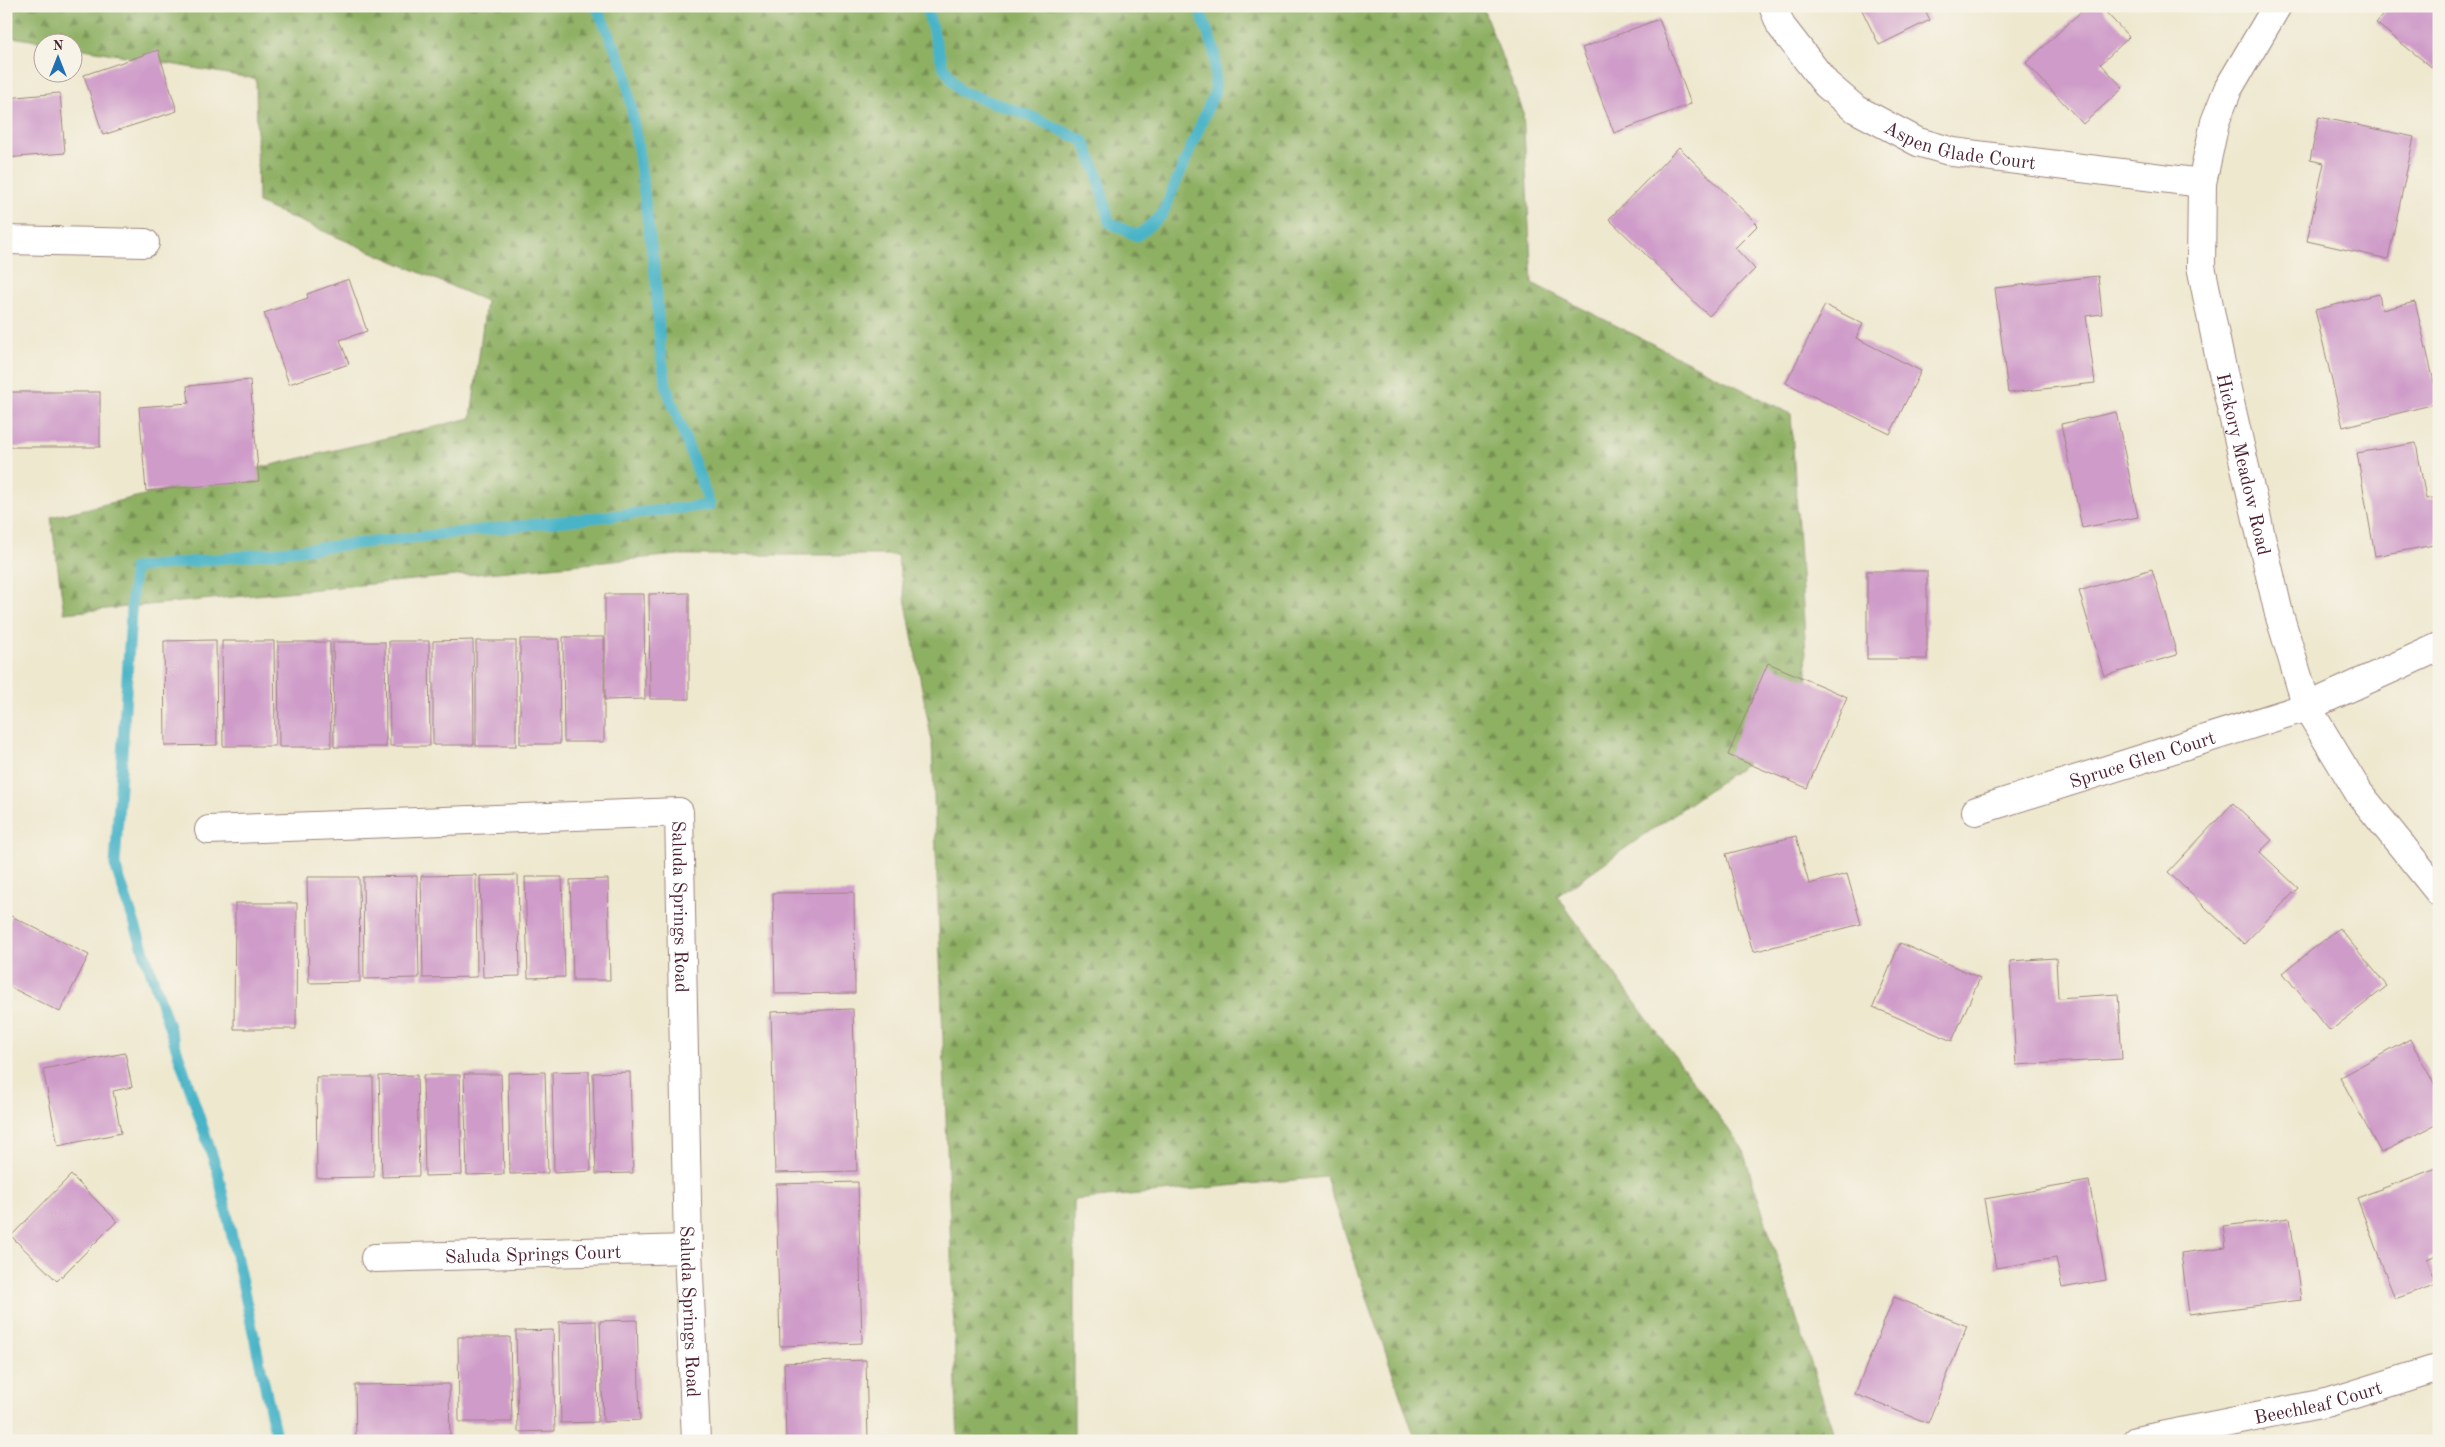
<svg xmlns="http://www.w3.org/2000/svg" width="2445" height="1447" viewBox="0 0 2445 1447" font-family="'Old Standard TT',serif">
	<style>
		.forest { fill: url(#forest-firs); stroke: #6c6847 }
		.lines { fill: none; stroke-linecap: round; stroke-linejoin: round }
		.stream { stroke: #49b4c7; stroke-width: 11 }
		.building { fill: #cf9bc9 }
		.minor-casing { stroke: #9c847d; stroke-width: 30 }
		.minor { stroke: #fff; stroke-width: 28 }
		.labels { text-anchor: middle; stroke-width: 4.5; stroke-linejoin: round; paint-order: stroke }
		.street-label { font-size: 19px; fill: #4a1f2b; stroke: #f7f3e8 }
	</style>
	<defs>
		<pattern id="forest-firs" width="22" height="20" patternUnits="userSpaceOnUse" patternTransform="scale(1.25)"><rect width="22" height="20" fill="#8eb063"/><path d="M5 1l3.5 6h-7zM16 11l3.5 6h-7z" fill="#768f52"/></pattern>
	</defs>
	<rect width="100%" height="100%" fill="#f7f3e8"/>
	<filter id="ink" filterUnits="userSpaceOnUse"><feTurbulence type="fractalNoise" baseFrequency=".02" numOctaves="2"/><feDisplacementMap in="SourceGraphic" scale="10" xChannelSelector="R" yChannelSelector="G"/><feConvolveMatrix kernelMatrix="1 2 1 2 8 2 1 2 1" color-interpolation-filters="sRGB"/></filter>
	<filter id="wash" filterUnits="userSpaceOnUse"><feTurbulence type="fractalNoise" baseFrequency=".0096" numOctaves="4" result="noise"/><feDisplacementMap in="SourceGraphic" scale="20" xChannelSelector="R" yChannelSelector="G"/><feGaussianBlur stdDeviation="1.12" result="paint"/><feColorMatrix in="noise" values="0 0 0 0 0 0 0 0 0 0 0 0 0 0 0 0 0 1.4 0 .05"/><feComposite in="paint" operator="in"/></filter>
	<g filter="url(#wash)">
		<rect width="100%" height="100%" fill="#eee8cf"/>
		<!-- forest -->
		<polygon class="forest" points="6,6 1482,6 1523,111 1532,283 1791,414 1810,719 1557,896 1742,1148 1836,1441 1416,1441 1326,1177 1074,1200 1074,1441 958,1441 932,742 897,555 677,555 64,613 51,517 471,418 486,301 258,203 256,79 73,47 72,42 43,42 6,36"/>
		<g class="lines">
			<!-- stream -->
			<g class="stream">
				<polyline points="926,6 943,66 960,91 1031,116 1084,141 1098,176 1109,222 1137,236 1162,215 1215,91 1215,52 1198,6"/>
				<polyline points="277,1441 218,1173 115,865 134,568 710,505 667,389 660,349 656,282 638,148 625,70 596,6"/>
			</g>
		</g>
		<g id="blocks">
			<!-- building -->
			<g class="building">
				<polygon points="1860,6 1923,6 1930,20 1879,45"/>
				<polygon points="2087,6 2100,6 2129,37 2101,64 2123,88 2083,124 2026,63"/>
				<polygon points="2390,6 2439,6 2439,73 2376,23"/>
				<polygon points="1659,19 1691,104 1614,133 1582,48"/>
				<polygon points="158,50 177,111 103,135 84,75"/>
				<polygon points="60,93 65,153 6,158 6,98"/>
				<polygon points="2319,117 2414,137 2388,259 2307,241 2324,163 2310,160"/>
				<polygon points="1679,147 1758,225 1735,248 1755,269 1709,316 1609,219"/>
				<polygon points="2098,276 2102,314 2086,316 2095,383 2008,393 1995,288"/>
				<polygon points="349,279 367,331 340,340 349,364 289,384 264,313 308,298 307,294"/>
				<polygon points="2379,294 2382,310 2415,302 2439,403 2343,427 2315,310"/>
				<polygon points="1825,305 1863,324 1856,338 1921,371 1890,434 1786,383"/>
				<polygon points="250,380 259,481 146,491 139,407 189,403 187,386"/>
				<rect x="6" y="392" width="94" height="55"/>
				<polygon points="2116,412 2138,517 2082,528 2061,424"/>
				<polygon points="2416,443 2426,499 2439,497 2439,544 2375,556 2357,453"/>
				<polygon points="2152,569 2177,655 2104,676 2079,591"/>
				<rect x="1867" y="571" width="60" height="88"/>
				<polygon points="689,593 689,699 650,699 649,594"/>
				<polygon points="605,594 644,594 645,699 605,700"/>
				<polygon points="563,637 604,637 604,742 564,742"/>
				<polygon points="520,639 559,639 560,744 520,744"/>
				<polygon points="216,640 217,745 165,746 164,641"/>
				<polygon points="473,640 474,745 433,745 433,641"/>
				<polygon points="222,641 274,641 275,746 223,746"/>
				<polygon points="389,641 429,641 430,746 390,746"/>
				<rect x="476" y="641" width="40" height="105"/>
				<polygon points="278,642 330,642 331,747 279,747"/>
				<polygon points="333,642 385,642 386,747 334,747"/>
				<polygon points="1768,663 1847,697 1807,788 1728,755"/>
				<polygon points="2233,803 2272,840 2260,852 2298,888 2244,944 2168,872"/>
				<polygon points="1796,836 1809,884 1847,874 1861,924 1753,952 1726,854"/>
				<polygon points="476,875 477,977 423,978 421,876"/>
				<polygon points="518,875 520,976 483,977 480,876"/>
				<polygon points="417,876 419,978 364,979 363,877"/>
				<polygon points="307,877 359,877 360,982 309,983"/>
				<polygon points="525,877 562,877 565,977 528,978"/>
				<polygon points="608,879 610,980 573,980 570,880"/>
				<polygon points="854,892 855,993 775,994 773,893"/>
				<polygon points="235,903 297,903 296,1029 234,1029"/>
				<polygon points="11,916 89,955 60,1012 6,985 6,926"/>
				<polygon points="2339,928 2387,986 2330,1031 2283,973"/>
				<polygon points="1900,943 1980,978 1952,1041 1873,1007"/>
				<polygon points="2056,958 2058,998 2118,994 2122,1059 2016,1065 2010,961"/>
				<polygon points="853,1009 857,1171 775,1173 771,1012"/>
				<polygon points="2410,1039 2439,1093 2439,1123 2381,1153 2340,1077"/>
				<polygon points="125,1053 132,1087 113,1091 121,1133 58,1146 43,1069"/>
				<polygon points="589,1071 591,1171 554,1173 552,1072"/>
				<polygon points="545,1072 548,1173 510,1174 508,1073"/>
				<polygon points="630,1072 633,1173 596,1174 593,1073"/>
				<polygon points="464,1074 501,1074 504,1174 467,1175"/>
				<polygon points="417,1075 419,1176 382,1177 379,1076"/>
				<polygon points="423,1075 460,1075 462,1175 425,1176"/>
				<polygon points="316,1077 373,1077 374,1177 317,1178"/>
				<polygon points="2439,1167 2439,1254 2427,1259 2437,1284 2395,1299 2357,1198"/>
				<polygon points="71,1175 117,1221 57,1281 11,1236"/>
				<polygon points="2089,1181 2106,1280 2062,1288 2056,1258 1996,1268 1984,1199"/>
				<polygon points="858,1182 862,1343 780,1346 776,1184"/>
				<polygon points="2290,1218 2301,1300 2189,1314 2181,1253 2226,1247 2223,1226"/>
				<polygon points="1894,1297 1967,1326 1928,1423 1855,1394"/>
				<polygon points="637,1320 640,1420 603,1422 600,1321"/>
				<polygon points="596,1321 598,1422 561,1423 559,1322"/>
				<polygon points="553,1330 555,1431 518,1432 516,1331"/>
				<polygon points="458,1337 510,1337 512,1422 459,1422"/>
				<polygon points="866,1360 868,1441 786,1441 784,1363"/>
				<polygon points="449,1384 450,1441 356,1441 355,1385"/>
			</g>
		</g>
	</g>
	<g filter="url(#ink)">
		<use href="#blocks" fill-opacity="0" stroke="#9c847d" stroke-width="1"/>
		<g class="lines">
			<!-- minor casing -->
			<g class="minor-casing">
				<g id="minor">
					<path id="s1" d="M1773,6L1781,26L1826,84L1854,108L1918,142L1953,152L2202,183"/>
					<path id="s2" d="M2277,6L2228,89L2215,122L2202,183L2201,266L2219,355L2279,614L2307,707L2359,793L2439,892"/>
					<polyline points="6,240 145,243"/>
					<path id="s3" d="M1976,811L2307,707L2439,647"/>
					<path id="s4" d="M209,830L679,812L688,1249L696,1441"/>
					<path id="s5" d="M375,1258L688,1249"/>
					<path id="s6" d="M2136,1441L2330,1402L2439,1368"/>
				</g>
			</g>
			<!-- minor -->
			<use href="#minor" class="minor"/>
		</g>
	</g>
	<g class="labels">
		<!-- street labels -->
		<g class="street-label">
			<text dy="7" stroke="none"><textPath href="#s1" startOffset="246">Aspen Glade Court</textPath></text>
			<text dy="7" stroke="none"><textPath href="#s2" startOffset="480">Hickory Meadow Road</textPath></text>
			<text dy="7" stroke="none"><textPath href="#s3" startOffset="174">Spruce Glen Court</textPath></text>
			<text dy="7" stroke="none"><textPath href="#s4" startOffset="565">Saluda Springs Road</textPath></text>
			<text dy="7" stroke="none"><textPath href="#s5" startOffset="158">Saluda Springs Court</textPath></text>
			<text dy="7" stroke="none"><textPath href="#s4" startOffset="970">Saluda Springs Road</textPath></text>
			<text dy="7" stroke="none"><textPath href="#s6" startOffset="186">Beechleaf Court</textPath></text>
		</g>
	</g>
	<!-- margin -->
	<rect width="2445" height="1447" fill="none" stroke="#f7f3e8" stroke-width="25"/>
	<!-- north arrow -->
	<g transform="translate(58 58)"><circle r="24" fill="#f7f3e8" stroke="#b29e9c"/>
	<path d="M0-4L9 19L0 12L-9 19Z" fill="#1f6fb2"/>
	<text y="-8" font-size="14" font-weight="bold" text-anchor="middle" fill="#4a1f2b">N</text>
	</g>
</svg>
